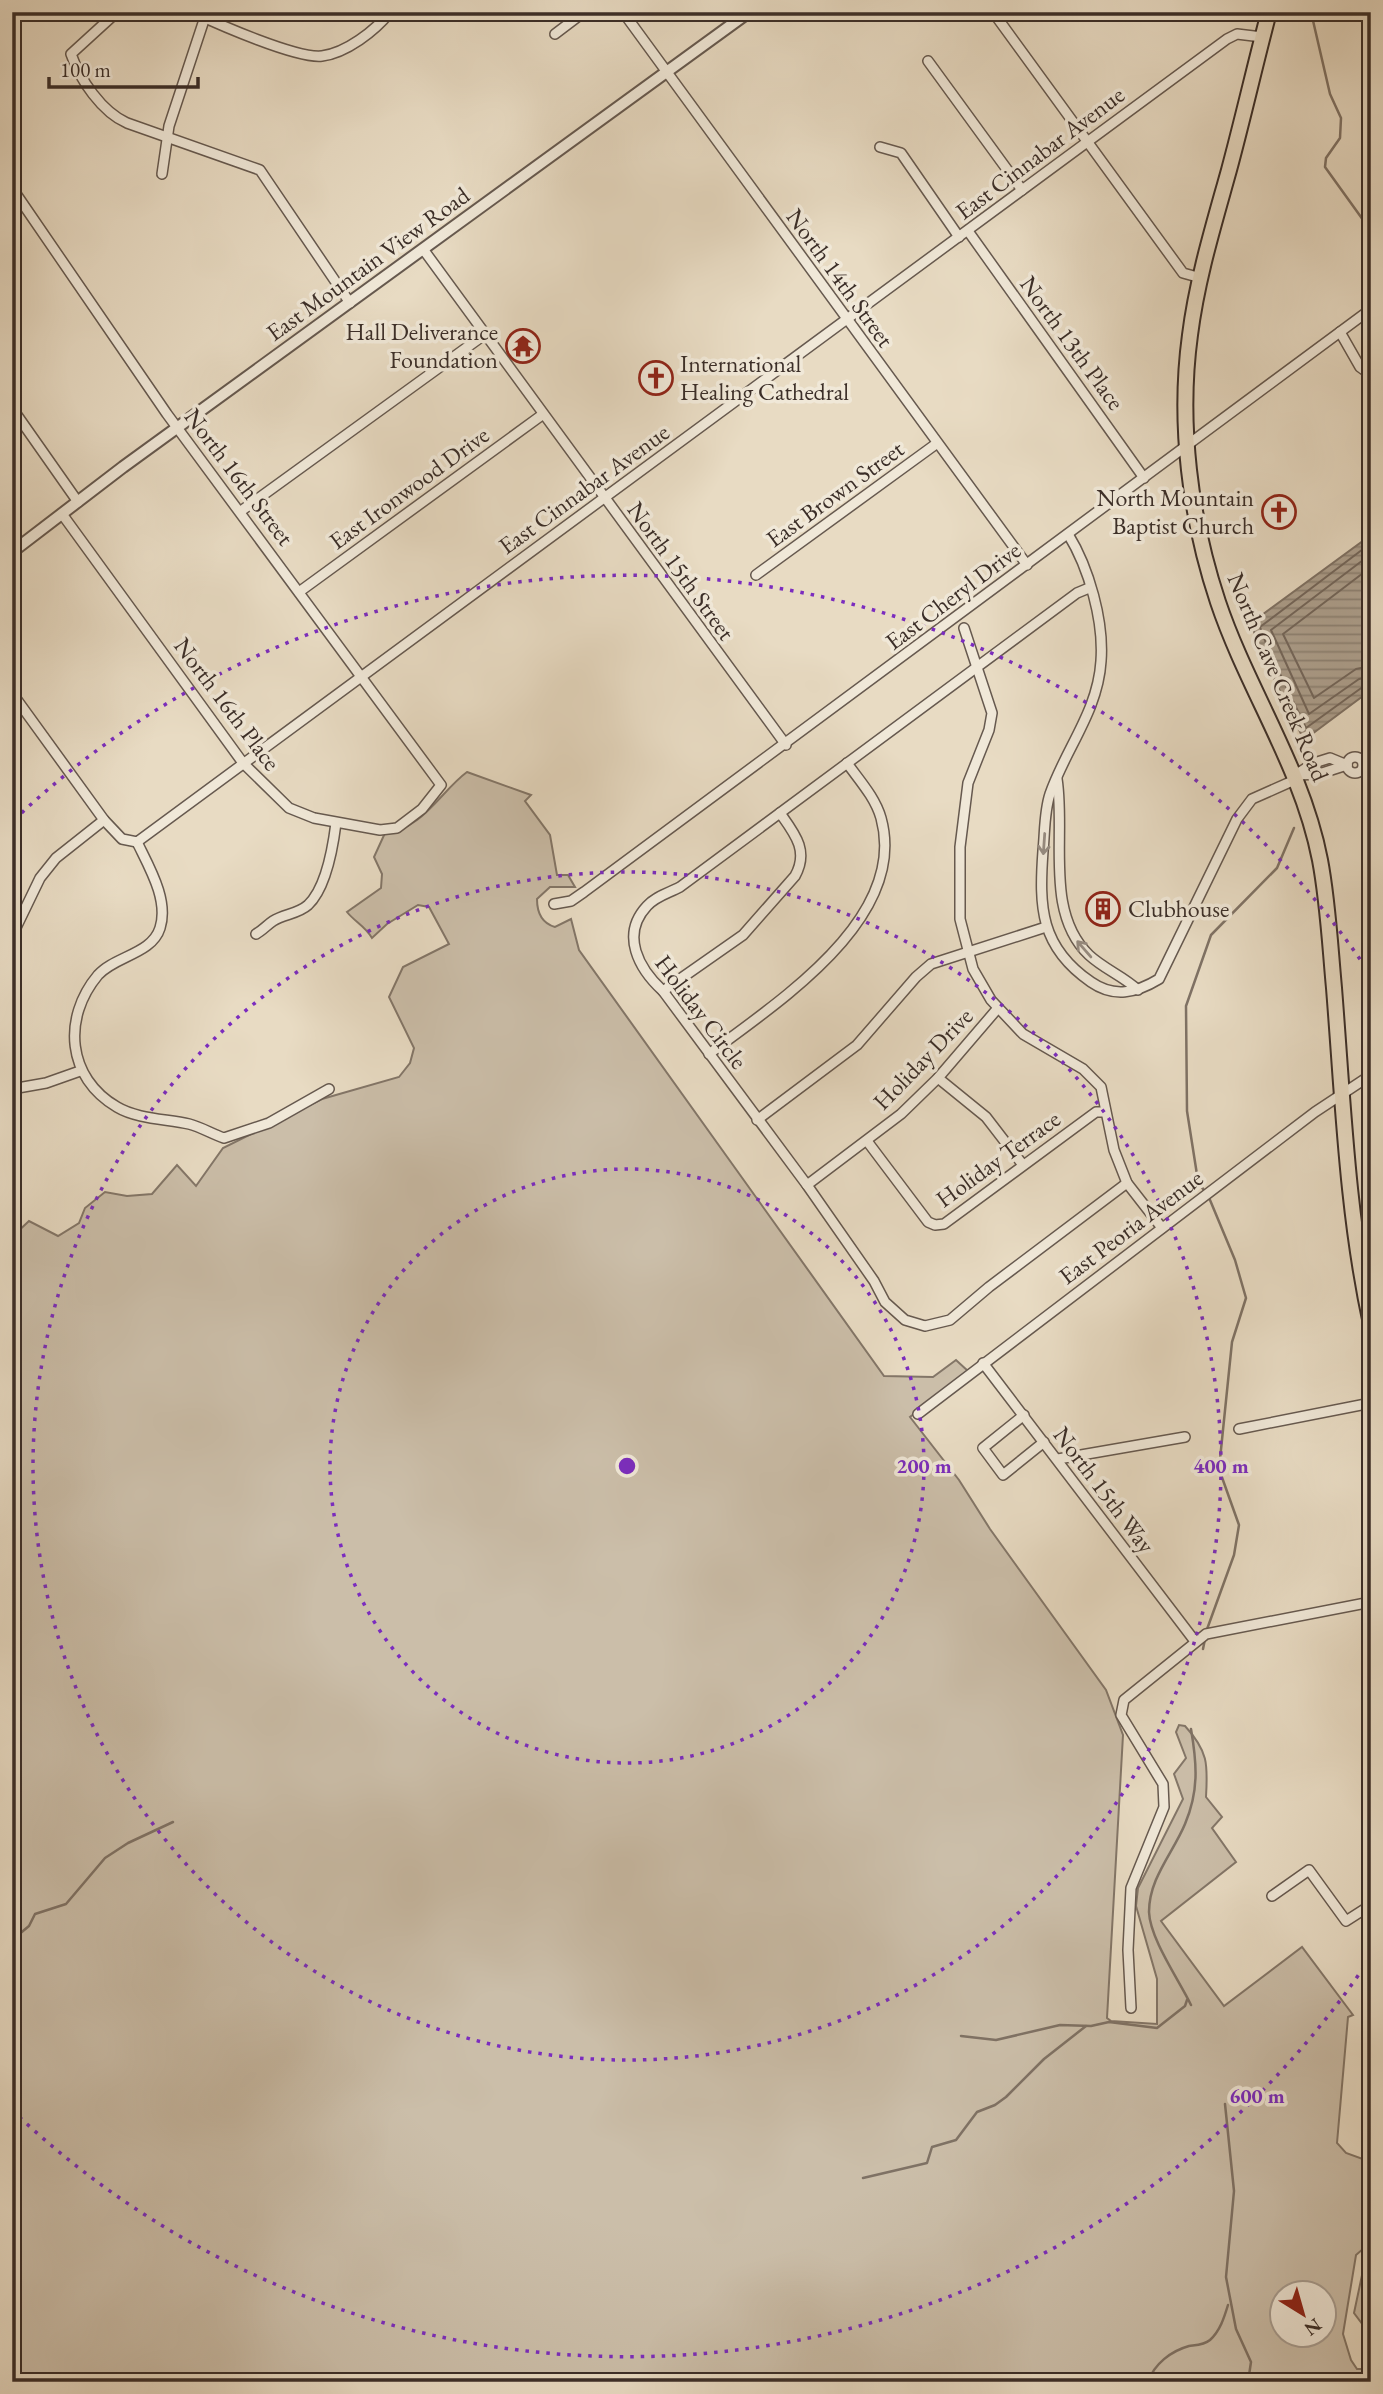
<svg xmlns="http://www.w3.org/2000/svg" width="1383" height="2394" viewBox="0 0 1383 2394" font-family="'EB Garamond',serif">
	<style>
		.green { fill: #cbbea9; stroke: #837668; stroke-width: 2; fill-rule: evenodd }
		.water { fill: url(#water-rules); stroke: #7f7265; stroke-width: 2 }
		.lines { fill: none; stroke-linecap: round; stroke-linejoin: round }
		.shore { stroke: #74675b; stroke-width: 2 }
		.stream { stroke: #7f7265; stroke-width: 2.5 }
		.minor-casing { stroke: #66594f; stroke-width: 12 }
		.tertiary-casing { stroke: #66594f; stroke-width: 14 }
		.primary-casing { stroke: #3b2e28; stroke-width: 18 }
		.minor { stroke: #f0e8d8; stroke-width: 9 }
		.tertiary { stroke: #f0e8d8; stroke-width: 10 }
		.primary { stroke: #e8dbc3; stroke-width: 14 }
		.oneway { stroke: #968b80 }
		.ring { fill: none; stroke: #7b2cbf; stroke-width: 3.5; stroke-dasharray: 3.5 7 }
		.labels { text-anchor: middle; stroke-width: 7; stroke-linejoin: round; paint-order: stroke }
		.street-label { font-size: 24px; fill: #3b2e28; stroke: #f0e8d8 }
		.poi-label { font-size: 24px; fill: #3b2e28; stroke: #f0e8d8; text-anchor: end }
		.centre { fill: #7b2cbf; stroke: #f0e8d8; stroke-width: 3.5 }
		.ring-label { font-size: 21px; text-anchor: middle; font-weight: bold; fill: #7b2cbf; stroke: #f0e8d8; stroke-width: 7; stroke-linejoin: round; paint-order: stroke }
	</style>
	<defs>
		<pattern id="water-rules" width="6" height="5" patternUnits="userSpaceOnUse" patternTransform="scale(1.75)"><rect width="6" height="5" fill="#ada08e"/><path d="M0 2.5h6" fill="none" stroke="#8e8374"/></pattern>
	</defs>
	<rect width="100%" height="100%" fill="#e8dbc3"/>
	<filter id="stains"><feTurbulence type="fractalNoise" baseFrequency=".00286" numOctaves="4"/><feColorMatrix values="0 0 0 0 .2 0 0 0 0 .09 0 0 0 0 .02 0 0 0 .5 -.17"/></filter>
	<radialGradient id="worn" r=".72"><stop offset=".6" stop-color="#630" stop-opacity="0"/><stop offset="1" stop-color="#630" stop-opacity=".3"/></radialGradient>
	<!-- green -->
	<g class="green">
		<path d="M467,772L531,795L525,801L550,835L557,875H568L575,887H550L537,899C537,912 541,923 555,927L571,919L579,950L884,1376L933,1377L956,1360L969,1372L910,1417L959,1480L990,1529L1106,1690L1123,1735L1107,2018L1111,2021L1157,2024V1979L1136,1906L1138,1888L1183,1799L1174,1774L1186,1758L1176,1732L1179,1725L1185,1726C1208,1751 1208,1764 1206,1797L1222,1817L1212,1828L1236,1862L1161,1921L1224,2006L1302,1947L1353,2015L1348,2017L1337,2143L1346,2153L1371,2162V2242L1356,2255L1343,2334L1351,2360L1357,2369H1371V2382H12V1237L29,1221L58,1236L79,1223L85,1208L105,1192L127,1196L152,1194L177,1165L196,1186L223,1148L322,1099L399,1077L410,1063L414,1048L389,997L403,967L449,944L429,907L418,905L387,924L372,938C365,926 355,922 347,912L381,888L382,874L374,857L385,833C422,830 441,791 467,772ZM1282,2292H1324V2334H1282Z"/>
		<polygon points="1371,2254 1371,2325 1363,2325 1354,2313 1365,2261"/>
	</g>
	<!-- water -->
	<polygon class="water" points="1371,535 1371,690 1304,740 1261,652 1251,623"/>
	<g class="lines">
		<!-- shore -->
		<g class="shore">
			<polyline points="1371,543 1260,627 1268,649 1306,728 1364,686 1371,685"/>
			<polyline points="1371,554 1271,630 1309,714 1359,679 1371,676"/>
			<polyline points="1371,567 1283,634 1314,698 1356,669 1371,666"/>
		</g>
		<!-- stream -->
		<g class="stream">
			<polyline points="1311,12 1330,94 1341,118 1340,138 1326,158 1325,167 1371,231"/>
			<polyline points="1206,1632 1234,1555 1239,1525 1219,1469 1232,1342 1246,1298 1235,1260 1210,1200 1198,1181 1187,1111 1186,1006 1211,935 1277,868 1294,828"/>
			<polyline points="1203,1649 1205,1639"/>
			<path d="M1191,1729C1197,1764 1199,1791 1185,1824C1173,1853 1149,1878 1149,1912C1150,1939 1179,1980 1191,2005"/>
			<polyline points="12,1964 17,1936 29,1926 35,1914 66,1904 105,1858 128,1843 173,1822"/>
			<polyline points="961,2036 996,2040 1060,2025 1091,2026 1109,2022 1157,2028 1185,2006 1187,2000"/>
			<polyline points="1225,2104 1234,2191 1226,2277 1236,2329 1251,2362 1248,2382"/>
			<polyline points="863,2178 927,2163 932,2147 956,2140 977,2112 995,2105 1006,2097 1044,2059 1086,2026"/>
			<polyline points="359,2382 366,2376"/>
			<polyline points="810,2382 843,2376 858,2382"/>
			<path d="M1148,2382C1154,2364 1171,2351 1189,2346C1196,2345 1204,2345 1210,2340C1220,2331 1224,2318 1228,2305"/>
		</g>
		<!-- minor casing -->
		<g class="minor-casing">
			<g id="minor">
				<path d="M117,12L71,54C80,80 102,112 127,123L260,170L350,303"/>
				<path d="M192,12C218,24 297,59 322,56C346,53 375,31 390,12"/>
				<polyline points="623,12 1027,565"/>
				<polyline points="993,12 1183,273 1201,278"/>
				<polyline points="1365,12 1371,21"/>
				<polyline points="555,34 584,12"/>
				<polyline points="928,61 1022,190"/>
				<polyline points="880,147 901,153 959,237"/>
				<polyline points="162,174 169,126 206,14"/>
				<polyline points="12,188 167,414 441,785 422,809 397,828 380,830 314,818 289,808 243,763 62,514"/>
				<polyline points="968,231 1144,478"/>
				<polyline points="423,249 786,745"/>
				<polyline points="1340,332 1360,367 1371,375"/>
				<polyline points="12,408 78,502"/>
				<polyline points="241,511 484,335"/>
				<path d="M1068,534C1089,568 1104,621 1101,661C1098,711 1066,748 1050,794C1044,812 1045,832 1043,851C1039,907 1040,947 1091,982C1114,998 1136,993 1159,979L1237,819L1252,799L1297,779"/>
				<polyline points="756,575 936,444"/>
				<path d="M1089,588L1077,593L680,887C669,893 656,896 647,906C620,935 639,969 663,991L807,1185L874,1281L885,1302L905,1320L925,1326L950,1320L989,1287L1127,1183"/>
				<polyline points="299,592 542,415"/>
				<polyline points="964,628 992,713 989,730 968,783 960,847 960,919 973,969 991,1000 1023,1034 1083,1069 1101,1087 1114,1150 1127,1183 1162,1228"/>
				<polyline points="12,693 104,820 122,839 137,842 1227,39 1237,34 1262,37"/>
				<circle cx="1355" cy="765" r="8"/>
				<polyline points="1295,775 1314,763 1330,758 1347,765"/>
				<polyline points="1298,775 1319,774 1347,765"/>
				<path d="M1057,779C1066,836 1044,912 1089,955C1104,969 1123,976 1138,990"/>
				<path d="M137,842C149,867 169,900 160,928C152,954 115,956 98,975C62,1018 67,1078 117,1107C137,1119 167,1119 189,1124C201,1127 212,1134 224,1138L269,1123L329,1089"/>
				<polyline points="554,904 571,901 584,892 1371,309"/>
				<path d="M256,934C263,930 267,925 273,921C284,914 298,914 308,905C326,888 333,847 336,823"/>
				<polyline points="12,936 40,878 56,858 104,820"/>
				<path d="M663,991L743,935L795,876C809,851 795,834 780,813"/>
				<path d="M709,1054C776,1003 909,919 881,818C875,797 859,780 847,763"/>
				<polyline points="938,1078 986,1117 1023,1165"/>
				<polyline points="12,1089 46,1083 80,1071"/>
				<polyline points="757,1120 857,1045 916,977 931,964 1046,927"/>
				<polyline points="867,1141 928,1222 935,1225 944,1224 1096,1112 1105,1112"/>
				<polyline points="807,1185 901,1114 938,1078 998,1008"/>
				<polyline points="983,1363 1194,1640"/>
				<polyline points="918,1414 1315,1112 1371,1075"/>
				<polyline points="1024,1415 983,1448 1003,1475 1044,1442"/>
				<polyline points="1239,1429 1371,1403"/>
				<polyline points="1058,1459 1185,1437"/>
				<polyline points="1272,1896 1309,1870 1346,1921 1371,1905"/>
				<polyline points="1131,2008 1128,1950 1131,1888 1164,1807 1163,1784 1121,1715 1124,1700 1206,1634 1371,1602"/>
			</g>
		</g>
		<!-- tertiary casing -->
		<g class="tertiary-casing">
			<polyline id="tertiary" points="12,552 123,467 749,12"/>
		</g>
		<!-- primary casing -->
		<g class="primary-casing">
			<path id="primary" d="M1269,12C1255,65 1243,118 1229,170C1214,224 1197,279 1190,335C1178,423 1190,518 1218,602C1248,691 1302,767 1320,860C1328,902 1330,945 1334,988C1343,1100 1347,1214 1371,1324"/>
		</g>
		<!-- minor -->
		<use href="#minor" class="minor"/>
		<!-- tertiary -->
		<use href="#tertiary" class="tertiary"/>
		<!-- primary -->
		<use href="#primary" class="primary"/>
	</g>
	<!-- one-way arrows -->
	<defs><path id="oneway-shaft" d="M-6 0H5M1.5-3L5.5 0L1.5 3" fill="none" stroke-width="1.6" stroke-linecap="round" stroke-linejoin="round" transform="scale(1.75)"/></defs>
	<g class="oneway">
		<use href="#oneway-shaft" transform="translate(1044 844) rotate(94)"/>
		<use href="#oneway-shaft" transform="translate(1084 949) rotate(-131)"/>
	</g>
	<!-- distance rings -->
	<g class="ring">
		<circle cx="627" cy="1466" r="297"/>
		<circle cx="627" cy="1466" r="594"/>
		<path d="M1370 1958A891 891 0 0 1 14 2112M14 820A891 891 0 0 1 1370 974"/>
	</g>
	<!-- icons -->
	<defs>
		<g id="temple-ring" transform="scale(1.75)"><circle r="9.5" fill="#f0e8d8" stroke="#8f2418" stroke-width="1.5"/><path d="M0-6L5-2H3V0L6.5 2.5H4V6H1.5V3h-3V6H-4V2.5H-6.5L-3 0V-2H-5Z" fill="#8f2418"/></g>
		<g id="church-ring" transform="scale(1.75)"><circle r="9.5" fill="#f0e8d8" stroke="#8f2418" stroke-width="1.5"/><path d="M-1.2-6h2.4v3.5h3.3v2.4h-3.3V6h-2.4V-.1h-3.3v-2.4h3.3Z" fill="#8f2418"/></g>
		<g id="building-ring" transform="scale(1.75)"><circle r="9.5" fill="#f0e8d8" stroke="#8f2418" stroke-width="1.5"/><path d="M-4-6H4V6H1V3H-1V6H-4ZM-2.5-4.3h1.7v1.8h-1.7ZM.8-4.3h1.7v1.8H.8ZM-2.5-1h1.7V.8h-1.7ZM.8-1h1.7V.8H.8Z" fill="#8f2418"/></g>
	</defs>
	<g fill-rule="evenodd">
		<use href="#temple-ring" x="523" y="346"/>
		<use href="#church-ring" x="656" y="378"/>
		<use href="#church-ring" x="1279" y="512"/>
		<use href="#building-ring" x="1103" y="909"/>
	</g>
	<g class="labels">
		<!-- street labels -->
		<g class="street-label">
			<text transform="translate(1040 153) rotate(-37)" y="8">East Cinnabar Avenue</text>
			<text transform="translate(368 264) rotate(-36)" y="8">East Mountain View Road</text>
			<text transform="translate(840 278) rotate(54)" y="8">North 14th Street</text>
			<text transform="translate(1072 343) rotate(54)" y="8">North 13th Place</text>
			<text transform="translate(239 477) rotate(53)" y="8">North 16th Street</text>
			<text transform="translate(409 488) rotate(-36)" y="8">East Ironwood Drive</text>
			<text transform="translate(584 489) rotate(-36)" y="8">East Cinnabar Avenue</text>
			<text transform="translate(835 494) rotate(-36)" y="8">East Brown Street</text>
			<text transform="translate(681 571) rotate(54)" y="8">North 15th Street</text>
			<text transform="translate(953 596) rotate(-37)" y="8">East Cheryl Drive</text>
			<text transform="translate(1278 677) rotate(67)" y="8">North Cave Creek Road</text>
			<text transform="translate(227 704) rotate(53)" y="8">North 16th Place</text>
			<text transform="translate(701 1012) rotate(53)" y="8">Holiday Circle</text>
			<text transform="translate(923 1059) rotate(-46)" y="8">Holiday Drive</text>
			<text transform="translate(998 1159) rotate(-36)" y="8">Holiday Terrace</text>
			<text transform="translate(1131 1227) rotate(-37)" y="8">East Peoria Avenue</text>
			<text transform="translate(1104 1490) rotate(53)" y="8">North 15th Way</text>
		</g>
		<!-- poi labels -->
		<g class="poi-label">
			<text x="498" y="340">Hall Deliverance<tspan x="498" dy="28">Foundation</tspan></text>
			<text x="680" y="372" text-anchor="start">International<tspan x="680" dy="28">Healing Cathedral</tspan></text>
			<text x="1254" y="506">North Mountain<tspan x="1254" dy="28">Baptist Church</tspan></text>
			<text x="1128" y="917" text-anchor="start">Clubhouse</text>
		</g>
	</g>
	<circle cx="627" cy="1466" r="10" class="centre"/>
	<g class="ring-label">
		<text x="924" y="1473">200 m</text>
		<text x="1221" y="1473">400 m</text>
		<text x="1257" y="2103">600 m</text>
	</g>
	<!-- margin -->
	<rect width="1383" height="2394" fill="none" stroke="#e8dbc3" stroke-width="42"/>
	<rect x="14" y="14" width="1355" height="2366" fill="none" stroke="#3b2e28" stroke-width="3.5"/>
	<rect x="21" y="21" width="1341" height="2352" fill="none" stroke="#3b2e28" stroke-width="2"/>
	<!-- north arrow -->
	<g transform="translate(1303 2314) rotate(143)"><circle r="33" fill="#f0e8d8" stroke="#a89e92" stroke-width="2"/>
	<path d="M0-5L12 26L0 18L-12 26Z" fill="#8f2418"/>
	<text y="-10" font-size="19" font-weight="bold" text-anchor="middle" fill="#3b2e28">N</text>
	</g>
	<!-- scale -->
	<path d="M49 77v10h149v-10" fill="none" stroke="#3b2e28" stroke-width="3.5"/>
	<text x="60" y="77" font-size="21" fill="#3b2e28" stroke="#f0e8d8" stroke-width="5" paint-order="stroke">100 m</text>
	<rect width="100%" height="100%" filter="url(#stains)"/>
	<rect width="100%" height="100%" fill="url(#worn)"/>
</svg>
